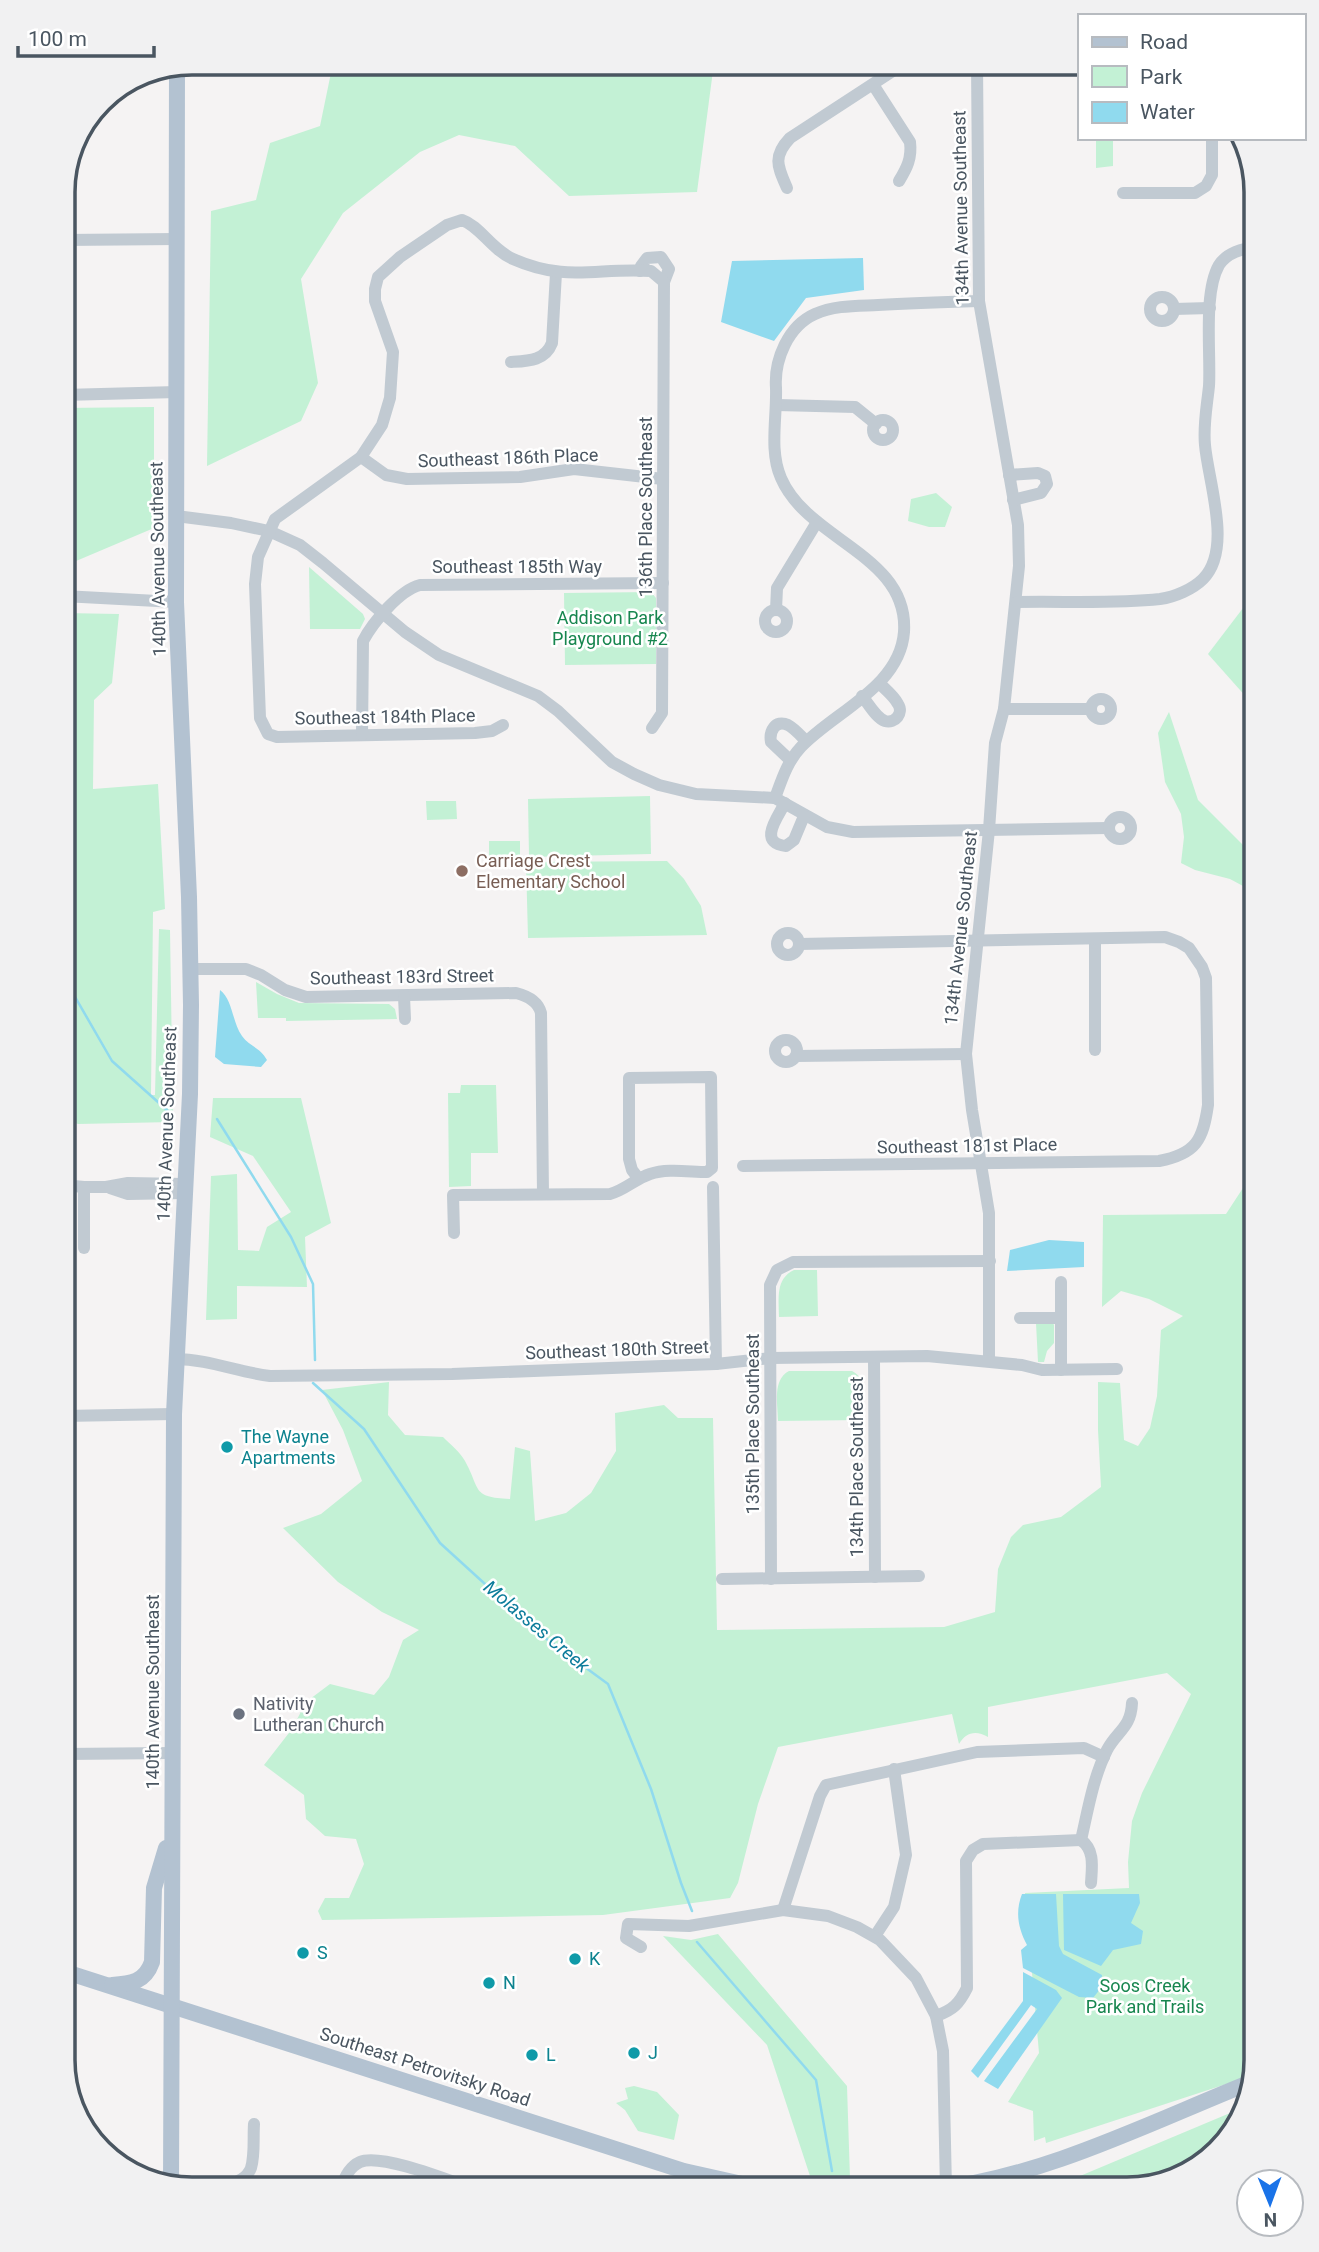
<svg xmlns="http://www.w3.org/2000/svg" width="1319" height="2252" viewBox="0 0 1319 2252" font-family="Roboto,sans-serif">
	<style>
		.green { fill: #c3f1d5 }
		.water { fill: #90daee }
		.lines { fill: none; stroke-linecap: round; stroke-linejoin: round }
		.stream { stroke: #90daee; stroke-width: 2.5 }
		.minor { stroke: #c1cad2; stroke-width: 12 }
		.major { stroke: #b3c2d1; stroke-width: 16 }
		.education-dot { fill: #8d6e63; stroke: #fff; stroke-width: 2.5 }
		.culture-dot { fill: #0f9aa8; stroke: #fff; stroke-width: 2.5 }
		.worship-dot { fill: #6b7280; stroke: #fff; stroke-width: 2.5 }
		.labels { text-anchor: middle; stroke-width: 5; stroke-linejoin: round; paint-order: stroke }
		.street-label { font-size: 18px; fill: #4a5661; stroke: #fff }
		.park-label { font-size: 18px; fill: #17864f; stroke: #fff }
		.education-label { font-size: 18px; fill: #785e54; stroke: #fff; text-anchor: start }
		.culture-label { font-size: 18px; fill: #0d838f; stroke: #fff; text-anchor: start }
		.worship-label { font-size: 18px; fill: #5b616d; stroke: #fff; text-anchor: start }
		.water-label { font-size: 19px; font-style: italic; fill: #0c7c9b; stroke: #fff }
		.rim { fill: none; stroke: #4a5661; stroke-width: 3.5 }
	</style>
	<rect width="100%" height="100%" fill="#f5f3f3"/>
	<!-- green -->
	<g class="green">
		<polygon points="333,63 714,63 697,192 569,196 515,146 459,135 420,152 343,213 301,279 318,383 301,421 207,466 211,211 256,200 270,143 320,126"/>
		<polygon points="1096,138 1113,138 1113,166 1096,168"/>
		<polygon points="154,407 154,528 69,564 63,534 63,408"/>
		<polygon points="936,493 952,507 945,527 929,527 908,521 911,499"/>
		<polygon points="309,567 363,614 365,619 360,629 310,629"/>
		<polygon points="1256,591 1256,708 1208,654"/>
		<polygon points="651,592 656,598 656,664 565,665 564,593"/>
		<polygon points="63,613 119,614 112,683 94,700 93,789 158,784 165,909 153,912 151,1095 155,1095 159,929 170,930 173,1122 78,1124 63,1119"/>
		<polygon points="1169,712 1198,800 1256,858 1256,893 1230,879 1195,870 1181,863 1184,837 1181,814 1165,782 1158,733"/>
		<polygon points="650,796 651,854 529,857 528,799"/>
		<polygon points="426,801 456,801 457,819 427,820"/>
		<polygon points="489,841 520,841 520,859 489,860"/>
		<polygon points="667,861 684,879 701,906 707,935 528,938 526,862"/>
		<polygon points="256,982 277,994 299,1003 389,1004 395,1009 397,1019 286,1021 286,1018 258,1018"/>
		<polygon points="461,1085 496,1085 498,1153 471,1153 471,1186 449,1187 448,1093 460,1093"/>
		<polygon points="213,1098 301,1098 331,1223 305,1237 307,1287 237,1286 237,1319 206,1320 211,1176 237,1174 238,1250 259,1251 267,1227 291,1212 253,1156 210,1137"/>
		<path d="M1256,1168V2060L1251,2076L1046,2143L1045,2137L1034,2141L1033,2111L1008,2102L1039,2053L1025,1893L1129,1888L1128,1862L1132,1821L1142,1793L1191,1694L1167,1673L988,1707V1737C976,1730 966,1732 959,1744L952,1714L778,1747L758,1804L738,1883L730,1898L603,1915L322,1920L318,1911L325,1898H349L364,1864L356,1839L325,1836L306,1819L304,1795L264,1765L292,1729L306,1702L330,1684L374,1695L389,1677L403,1640L419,1630L382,1612L338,1582L283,1528L321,1514L362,1481L343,1430L322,1390L389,1382L388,1415L405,1435L443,1437C450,1444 460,1452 465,1461C481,1490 471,1497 510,1499L515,1447L530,1451L535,1521L566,1513L591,1493L616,1451L615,1413L664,1405L678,1418H713L717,1630L944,1627L995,1612L998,1569L1011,1537L1023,1525L1061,1517L1101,1487L1098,1430V1382L1120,1383L1124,1440L1138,1446L1150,1428L1157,1396L1161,1330L1183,1316L1149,1299L1121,1291L1102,1307L1103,1215L1226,1214Z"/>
		<path d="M794,1270H817L818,1316L779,1317C779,1299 775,1279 794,1270Z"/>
		<polygon points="1036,1323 1053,1323 1054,1325 1054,1343 1047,1351 1044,1362 1038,1362"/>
		<path d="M789,1371H852C869,1379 863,1404 863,1420L778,1421C778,1404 772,1380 789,1371Z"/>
		<polygon points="718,1934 847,2086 850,2179 810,2176 767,2045 663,1936 691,1940"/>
		<polygon points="634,2086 657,2092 679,2115 674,2140 638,2131 625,2110 616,2103 628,2099 625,2088"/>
		<polygon points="1242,2108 1234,2131 1184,2176 1127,2189 1049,2189"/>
	</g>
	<!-- water -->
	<g class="water">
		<polygon points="863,258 864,290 806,298 774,341 721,322 732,261"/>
		<path d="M220,990C233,1000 232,1022 242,1036C250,1047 260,1047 267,1060L261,1067L224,1064L215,1057Z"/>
		<polygon points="1049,1240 1084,1242 1084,1267 1007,1271 1010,1250"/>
		<path d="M1022,1894H1056L1059,1946L1063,1954L1102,1975L1101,1988L1093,1998L1079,1997L1023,1968L1021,1950L1027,1945C1018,1928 1015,1912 1022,1894Z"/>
		<polygon points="1063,1894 1139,1894 1140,1903 1131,1923 1143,1931 1141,1944 1113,1950 1101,1966 1064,1950"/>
		<polygon points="1023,1972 1056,1990 1062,1998 998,2089 984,2081 1037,2009 1031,2005 978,2078 971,2071 1023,2001"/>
	</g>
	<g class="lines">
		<!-- stream -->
		<g class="stream">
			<polyline points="63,976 112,1061 168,1111"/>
			<polyline points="217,1119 291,1237 313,1284 315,1360"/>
			<polyline points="313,1383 364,1429 440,1543 541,1635 608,1684 651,1789 681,1883 692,1911"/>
			<polyline points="697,1942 816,2080 832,2171"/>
		</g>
		<!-- minor -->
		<g class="minor">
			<polyline points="977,63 979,301 1018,525 1019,566 1004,709 995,743 989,830 966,1054 972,1110 989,1213 989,1361"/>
			<path d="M874,86L910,142C912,158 907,168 899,181"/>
			<path d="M787,188C778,167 772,157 790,138L905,63"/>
			<polyline points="1123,193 1195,193 1206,186 1212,175 1212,138"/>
			<polyline points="63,240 177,239"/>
			<polyline points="640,271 641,266 647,258 661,257 669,269 664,282"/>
			<circle cx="1162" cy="309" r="12"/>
			<polyline points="1174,309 1210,308"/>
			<path d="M511,362C528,361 545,361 552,343L556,273"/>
			<polyline points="63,395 177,392"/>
			<polyline points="777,405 855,407 876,424"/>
			<circle cx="883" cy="430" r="10"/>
			<polyline points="361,457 386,475 407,479 520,477 574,469 663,479"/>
			<polyline points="1009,475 1038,473 1045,476 1047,484 1041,493 1013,500"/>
			<polyline points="176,516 231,523 269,531 300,545 323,563 405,632 439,655 538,696 558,711 612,762 634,774 659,785 696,794 775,798 827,827 853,832 1108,828"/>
			<polyline points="63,596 176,602"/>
			<path d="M1017,602C1064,601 1113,604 1160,599C1175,597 1193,589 1203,579C1233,549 1208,481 1205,445C1203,425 1207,406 1209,386C1211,354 1203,293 1219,265C1227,253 1242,248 1256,248"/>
			<circle cx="776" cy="621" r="11"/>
			<polyline points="776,610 777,588 817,522"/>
			<path d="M862,696C868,703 876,718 885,721C895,724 904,713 898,704C894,696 885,689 879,683"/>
			<circle cx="1101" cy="709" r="10"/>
			<polyline points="1004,709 1090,709"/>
			<path d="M503,725L492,731L475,733L277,737L268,734L260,718L255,584L258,557L275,519L361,457L382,425L390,398L393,352L375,301V289L378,277L400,257L447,225L462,220C480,226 491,249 513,259C567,283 598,267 651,271L664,282L662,713L652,728"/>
			<path d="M362,735L363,641C373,622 400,590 420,585L663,583"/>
			<path d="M790,760L771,742C769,732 775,719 788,725C794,728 801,736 806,741"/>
			<path d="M775,798C782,779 787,762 801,747C834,712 900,687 904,632C909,555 808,541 781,478C769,451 777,417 776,388C774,360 788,326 815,314C835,305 857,306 878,305C912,303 945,302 979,301"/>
			<path d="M785,803C778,817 757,843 786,846L794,840L804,816"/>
			<circle cx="1120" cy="828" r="11"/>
			<circle cx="788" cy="944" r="11"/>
			<polyline points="1095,939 1095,1050"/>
			<path d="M190,969H246L261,975L285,990L306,997L516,993C528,996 538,1001 541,1013L543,1194"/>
			<polyline points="404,996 405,1019"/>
			<circle cx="786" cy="1051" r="11"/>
			<polyline points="796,1056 966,1054"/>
			<path d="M743,1166L1159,1161C1196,1154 1203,1140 1208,1105L1206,978L1202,967L1189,948L1179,942L1165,937L799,944"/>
			<polyline points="63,1185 84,1187 106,1187 128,1183 184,1184"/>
			<polyline points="84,1187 84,1248"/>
			<polyline points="713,1187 716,1364"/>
			<polyline points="110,1188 128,1194 184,1193"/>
			<path d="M454,1233L453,1195L610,1194C625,1190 635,1179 650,1174C667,1168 690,1172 707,1172L712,1168L711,1077L629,1078V1159L632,1170L639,1179"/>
			<polyline points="1020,1318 1061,1318"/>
			<polyline points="874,1357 875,1577"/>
			<path d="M175,1359C209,1359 237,1372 270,1376L452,1374L716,1364L771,1358L927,1356L1022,1365L1042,1370L1117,1369"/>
			<polyline points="1061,1370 1061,1282"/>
			<polyline points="63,1416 174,1414"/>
			<polyline points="722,1579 919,1576"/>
			<polyline points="771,1579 770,1285 777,1270 793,1262 990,1261"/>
			<polyline points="63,1754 172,1753"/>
			<path d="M1081,1840C1088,1810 1093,1778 1107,1750C1117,1731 1131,1728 1132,1703"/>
			<path d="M1081,1840C1095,1850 1092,1867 1091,1883"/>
			<polyline points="783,1910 820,1796 826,1785 977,1752 1084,1748 1104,1757"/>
			<polyline points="875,1936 894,1907 906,1855 894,1769"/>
			<polyline points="641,1947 626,1938 628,1924 689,1926 783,1910 828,1916 857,1927 880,1940 916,1978 936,2016 943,2051 946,2189"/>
			<path d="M936,2016C953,2010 959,2004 967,1988L966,1861L973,1850L983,1844L1081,1840"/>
			<path d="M174,2185C195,2185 242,2192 251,2168C255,2155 253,2138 254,2124"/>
			<path d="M341,2189C344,2178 349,2167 360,2162C381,2153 450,2181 473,2189"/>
		</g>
		<!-- major -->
		<g class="major">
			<polyline points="63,1971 684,2171 760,2188 777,2189"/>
			<path d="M112,1985C131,1984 145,1982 152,1962L154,1888L166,1848"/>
			<polyline points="171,2184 174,1414 190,1094 191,1005 189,897 176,602 177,66"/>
			<path d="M936,2189C1043,2177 1149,2123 1249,2083"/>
		</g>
	</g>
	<!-- markers -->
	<circle class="education-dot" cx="462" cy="871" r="7"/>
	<g class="culture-dot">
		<circle cx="227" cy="1447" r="7"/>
		<circle cx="303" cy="1953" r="7"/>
		<circle cx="575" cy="1959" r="7"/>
		<circle cx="489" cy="1983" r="7"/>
		<circle cx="634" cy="2053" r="7"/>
		<circle cx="532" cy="2055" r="7"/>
	</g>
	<circle class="worship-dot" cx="239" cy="1714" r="7"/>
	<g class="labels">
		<!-- street labels -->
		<g class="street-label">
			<text transform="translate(961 208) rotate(-91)" y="6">134th Avenue Southeast</text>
			<text transform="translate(508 458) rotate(-2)" y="6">Southeast 186th Place</text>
			<text transform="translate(646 507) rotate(-90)" y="6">136th Place Southeast</text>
			<text transform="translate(158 559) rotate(-91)" y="6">140th Avenue Southeast</text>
			<text x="517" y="573">Southeast 185th Way</text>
			<text transform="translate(385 717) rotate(-1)" y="6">Southeast 184th Place</text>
			<text transform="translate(961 928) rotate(-84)" y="6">134th Avenue Southeast</text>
			<text transform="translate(402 977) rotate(-1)" y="6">Southeast 183rd Street</text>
			<text transform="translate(167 1124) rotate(-88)" y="6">140th Avenue Southeast</text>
			<text transform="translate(967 1146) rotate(-1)" y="6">Southeast 181st Place</text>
			<text transform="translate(617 1350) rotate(-2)" y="6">Southeast 180th Street</text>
			<text transform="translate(753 1424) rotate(-90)" y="6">135th Place Southeast</text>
			<text transform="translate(857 1467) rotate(-90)" y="6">134th Place Southeast</text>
			<text transform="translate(153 1692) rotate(-90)" y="6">140th Avenue Southeast</text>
			<text transform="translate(425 2067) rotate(18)" y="6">Southeast Petrovitsky Road</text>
		</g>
		<!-- park labels -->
		<g class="park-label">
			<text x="610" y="624">Addison Park<tspan x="610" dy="21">Playground #2</tspan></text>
			<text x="1145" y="1992">Soos Creek<tspan x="1145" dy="21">Park and Trails</tspan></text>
		</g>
		<!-- education labels -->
		<g class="education-label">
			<text x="476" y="867">Carriage Crest<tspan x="476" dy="21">Elementary School</tspan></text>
		</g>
		<!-- culture labels -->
		<g class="culture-label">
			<text x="241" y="1443">The Wayne<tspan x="241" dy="21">Apartments</tspan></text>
			<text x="317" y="1959">S</text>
			<text x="589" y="1965">K</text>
			<text x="503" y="1989">N</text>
			<text x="648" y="2059">J</text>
			<text x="546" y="2061">L</text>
		</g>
		<!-- worship labels -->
		<g class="worship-label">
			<text x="253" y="1710">Nativity<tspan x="253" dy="21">Lutheran Church</tspan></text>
		</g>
		<!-- water labels -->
		<g class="water-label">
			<text transform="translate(537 1626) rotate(40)" y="7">Molasses Creek</text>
		</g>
	</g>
	<!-- crop -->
	<path d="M0 0H1319V2252H0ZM192 75H1127A117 117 0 0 1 1244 192V2060A117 117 0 0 1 1127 2177H192A117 117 0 0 1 75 2060V192A117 117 0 0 1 192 75Z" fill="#f1f1f2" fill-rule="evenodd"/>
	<path class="rim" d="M192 75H1127A117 117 0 0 1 1244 192V2060A117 117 0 0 1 1127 2177H192A117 117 0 0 1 75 2060V192A117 117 0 0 1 192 75Z"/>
	<!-- legend -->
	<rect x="1078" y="14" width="228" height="126" fill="#ffffff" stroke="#b7bbc0" stroke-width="2"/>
	<rect x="1092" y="37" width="35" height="10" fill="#b3c2d1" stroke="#b7bbc0" stroke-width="2"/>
	<text x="1140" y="49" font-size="21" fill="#4a5661">Road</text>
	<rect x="1092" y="66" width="35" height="21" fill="#c3f1d5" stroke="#b7bbc0" stroke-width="2"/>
	<text x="1140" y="84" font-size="21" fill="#4a5661">Park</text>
	<rect x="1092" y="102" width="35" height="21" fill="#90daee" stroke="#b7bbc0" stroke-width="2"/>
	<text x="1140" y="119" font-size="21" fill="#4a5661">Water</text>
	<!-- north arrow -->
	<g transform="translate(1270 2203) rotate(179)"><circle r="33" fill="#ffffff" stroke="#b7bbc0" stroke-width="2"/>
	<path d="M0-5L12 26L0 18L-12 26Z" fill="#1a73e8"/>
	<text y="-10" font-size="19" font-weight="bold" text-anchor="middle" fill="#4a5661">N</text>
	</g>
	<!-- scale -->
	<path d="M18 46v10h136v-10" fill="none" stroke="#4a5661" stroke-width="3.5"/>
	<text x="28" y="46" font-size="21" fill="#4a5661" stroke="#ffffff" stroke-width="5" paint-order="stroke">100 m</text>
</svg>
